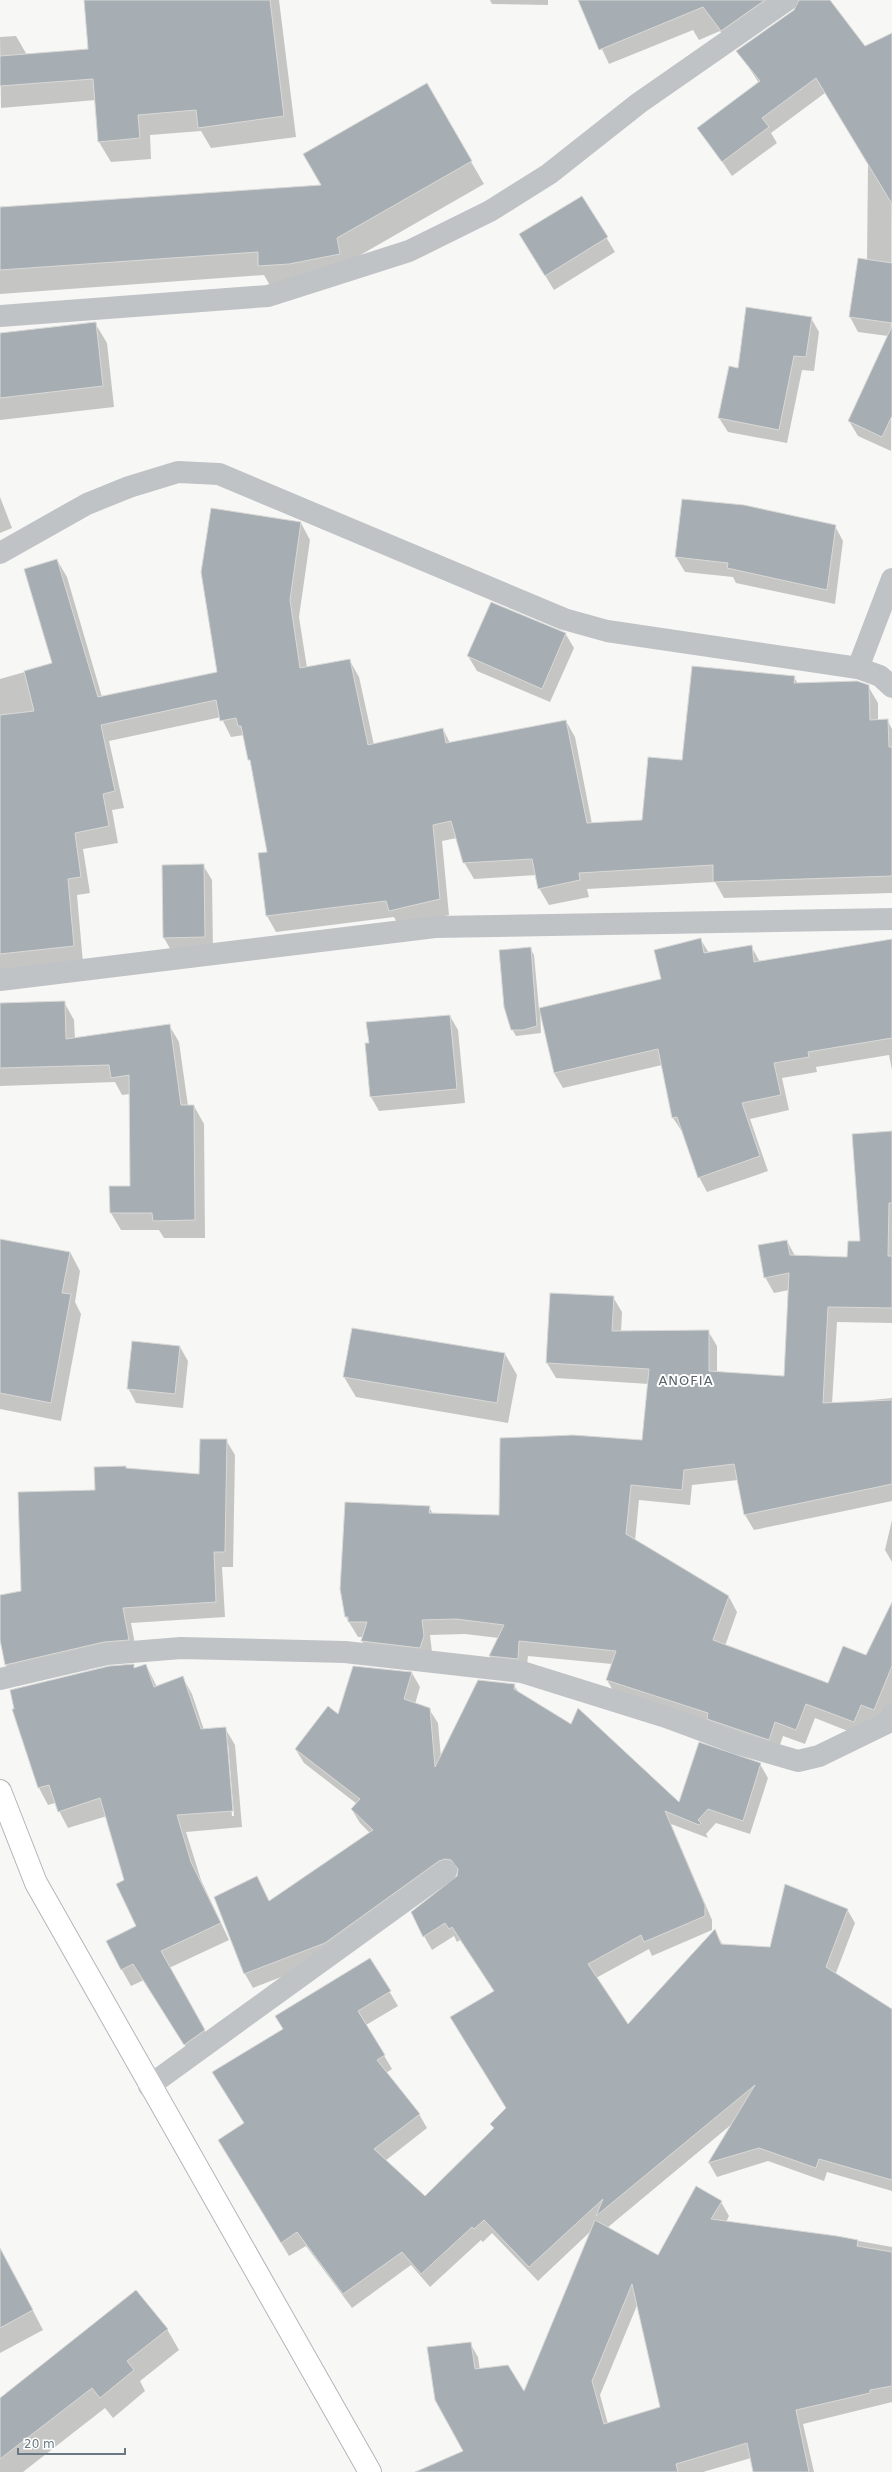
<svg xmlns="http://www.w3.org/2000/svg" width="892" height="2472" viewBox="0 0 892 2472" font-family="'DejaVu Sans',sans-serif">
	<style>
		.shadow { fill: #0003; fill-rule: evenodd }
		.building { fill: #a7aeb3; stroke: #d9d9d7; fill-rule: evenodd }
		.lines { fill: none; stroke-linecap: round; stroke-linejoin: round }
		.secondary-casing { stroke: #b1b7ba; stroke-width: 24 }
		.street { stroke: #bfc3c6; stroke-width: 22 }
		.secondary { stroke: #fff; stroke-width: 22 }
		.labels { text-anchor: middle; stroke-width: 4; stroke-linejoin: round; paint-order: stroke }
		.quarter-label { font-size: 13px; letter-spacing: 1px; fill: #566168; stroke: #fff }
	</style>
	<rect width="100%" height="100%" fill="#f7f7f5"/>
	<!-- shadow -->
	<g class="shadow">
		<polygon points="86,0 279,0 296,137 211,148 201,131 150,135 151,159 111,162 99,142 96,100 1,108 0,37 16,36 27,55 89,50"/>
		<polygon points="490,0 548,0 548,5 492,4"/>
		<polygon points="579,0 828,0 864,47 892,34 891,451 858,436 849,421 888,336 858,332 850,317 867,261 868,164 825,93 771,133 777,143 732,176 699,128 759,83 738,51 795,11 798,4 796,2 731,45 720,31 699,40 693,30 609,64"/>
		<polygon points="426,84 484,184 350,261 272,289 264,275 0,294 0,208 323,186"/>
		<polygon points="582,197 615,252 554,290 529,249"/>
		<polygon points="811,318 819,332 814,371 802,370 787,443 728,432 719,418 739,369"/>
		<polygon points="95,323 107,343 114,407 0,420 0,334"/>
		<polygon points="0,497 12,528 0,533"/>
		<polygon points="301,523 310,540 299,617 307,668 350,661 359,677 374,745 443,729 450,743 566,721 575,737 592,824 643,821 683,761 794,677 798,684 868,686 878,703 878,720 887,720 892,729 892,893 724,898 715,882 587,889 589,897 549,905 539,888 537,875 474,879 464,862 457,838 442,841 449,915 399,927 394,917 276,932 267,916 269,852 252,765 244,735 231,737 221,717 109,741 124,808 112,810 118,843 83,849 90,893 77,895 83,963 0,971 0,679 53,664 57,560 67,577 102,697 218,673"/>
		<polygon points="835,526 843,541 835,604 736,583 733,577 685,572 676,557"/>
		<polygon points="565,633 574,648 550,702 477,671 468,656"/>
		<polygon points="203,865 212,880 213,952 172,952 164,938"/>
		<polygon points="701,940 709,953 751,946 760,962 892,940 892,1070 889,1055 816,1067 817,1072 782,1078 789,1110 750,1119 768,1171 707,1192 699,1177 683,1133 673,1118 662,1065 563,1088 554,1073 540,1010 541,1033 516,1036 512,1029 530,948 534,955 539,1009 662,980"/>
		<polygon points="64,1002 74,1020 75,1039 169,1025 179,1042 188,1106 194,1106 204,1124 205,1238 164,1238 159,1230 121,1230 111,1213 131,1187 130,1094 122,1095 115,1082 0,1086 0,1004"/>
		<polygon points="450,1016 458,1030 465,1103 379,1111 371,1097"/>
		<polygon points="892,1132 892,1323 837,1322 832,1404 892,1398 892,1501 754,1530 745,1515 738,1480 692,1485 690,1505 639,1500 635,1541 729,1597 737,1612 725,1646 828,1685 866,1656 892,1604 892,1702 883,1725 863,1737 815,1718 805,1744 783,1736 777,1754 616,1696 607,1680 612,1664 528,1656 526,1674 499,1671 490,1656 499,1638 465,1634 430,1635 432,1652 371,1656 362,1641 363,1637 358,1637 346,1617 429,1507 433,1514 500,1516 643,1441 649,1384 556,1378 547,1363 551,1294 613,1297 622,1312 621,1332 708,1331 717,1346 717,1373 784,1377 789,1290 774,1293 765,1277 787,1241 795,1256 848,1258 861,1242"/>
		<polygon points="0,1240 70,1252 80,1271 75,1302 81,1314 61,1421 0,1409"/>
		<polygon points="180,1347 188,1361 183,1408 136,1403 128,1388"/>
		<polygon points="505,1354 517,1375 508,1423 356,1397 344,1377"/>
		<polygon points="226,1440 235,1455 233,1567 222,1567 225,1617 131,1623 137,1655 15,1680 6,1665 0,1637 0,1596 22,1592 96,1491 126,1467 127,1469 200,1475"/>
		<polygon points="892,1520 892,1562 885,1550"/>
		<path d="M133,1665L135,1669L146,1665L157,1687L183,1678L192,1694L204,1730L225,1728L235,1745L242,1827L186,1832L201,1880L229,1940L169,1968L214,2047L195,2061L144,1980L131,1986L122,1970L138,1927L107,1816L68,1828L55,1803L48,1805L39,1788L13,1710ZM226,1744H228L234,1816H232Z"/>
		<path d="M354,1667L412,1673L420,1687L415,1704L429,1709L438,1723L441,1758L514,1685L519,1693L679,1804L760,1764L768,1778L750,1834L716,1823L706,1834L708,1838L671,1824L712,1920V1930L652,1956L649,1949L596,1978L627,2025L715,1931L723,1945L770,1948L847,1909L855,1923L828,1994L892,2024V2191L827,2172L824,2181L768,2161L717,2177L709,2163L732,2124L607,2228L658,2257L721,2202L729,2216L726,2222L837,2237L892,2247V2402L803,2424L814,2472H754L751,2458L703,2472H421L464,2451L470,2343L478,2357L480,2370L524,2393L591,2231L538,2281L492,2233L483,2242L481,2240L430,2287L411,2265L352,2308L306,2246L289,2256L227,2154L245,2124L284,2030L370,1959L398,2006L366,2025L392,2069L386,2073L419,2114L427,2128L385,2161L425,2198L494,2129L491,2124L507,2109L495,1992L460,1940L457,1942L454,1936L432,1950L424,1936L459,1873L453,1872L333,1957L253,1988L245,1974L215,1897L256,1877L269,1902L370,1833L360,1823L352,1810L357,1804L304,1763L296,1750L339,1716ZM638,2303L661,2408L608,2424L600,2395Z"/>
		<polygon points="0,2259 15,2276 43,2330 0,2353"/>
		<polygon points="136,2292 167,2329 179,2350 140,2381 145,2391 113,2418 105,2408 23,2472 0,2472 0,2398"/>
	</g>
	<!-- building -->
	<g class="building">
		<polygon points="84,0 270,0 284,116 198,128 196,110 138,115 140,138 98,142 93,79 0,86 0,56 88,49"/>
		<polygon points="578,0 765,0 721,31 703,7 599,50"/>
		<polygon points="799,0 830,0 865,46 892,33 892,204 816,78 762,118 769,127 722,162 697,128 760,81 736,51 794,10"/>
		<polygon points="427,83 472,161 337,238 340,254 289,264 258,266 258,252 0,270 0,207 321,185 303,154"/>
		<polygon points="582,196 608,237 545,276 519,234"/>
		<polygon points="858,258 892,263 892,323 849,317"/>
		<polygon points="746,307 812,317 806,357 794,356 779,430 718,418 729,366 738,368"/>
		<polygon points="96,322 103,386 0,398 0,333"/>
		<polygon points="892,326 892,416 882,437 848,421"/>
		<polygon points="682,499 744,505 836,525 827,590 727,568 728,563 675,557"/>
		<polygon points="211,508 301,522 290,600 300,668 350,659 368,745 443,728 446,743 566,720 587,823 642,820 648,757 682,760 692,666 795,676 794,683 857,681 869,685 870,720 888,719 889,747 892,747 892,876 713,882 713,865 579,873 580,880 538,889 532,859 463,863 451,821 433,825 440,899 389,911 386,901 266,916 258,853 267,852 250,760 248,760 241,726 238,726 236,718 220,721 216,700 101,725 115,791 103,794 109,826 75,833 81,877 68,879 74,946 0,954 0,715 34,711 24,671 52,663 24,569 57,559 98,697 217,672 201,572"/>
		<polygon points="491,602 566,633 542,689 467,656"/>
		<polygon points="204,864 205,937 163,938 162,865"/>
		<polygon points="701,938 704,953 752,945 754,962 892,939 892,1038 808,1052 809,1057 774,1063 781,1095 742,1103 760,1156 698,1178 677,1117 672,1118 658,1049 554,1073 539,1008 661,979 654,950"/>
		<polygon points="531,947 537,1026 523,1030 511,1030 504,1007 499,950"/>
		<polygon points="65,1001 66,1039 170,1024 181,1105 194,1105 195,1220 153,1221 152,1213 110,1213 109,1186 130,1186 129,1075 111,1078 109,1065 0,1068 0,1003"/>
		<polygon points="450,1015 457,1089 370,1097 365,1043 369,1043 366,1022"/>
		<polygon points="892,1131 892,1203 889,1203 888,1256 892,1256 892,1308 828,1307 823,1403 892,1400 892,1484 744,1515 734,1464 684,1470 682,1490 631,1485 626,1534 729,1596 713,1640 828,1683 843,1646 866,1655 892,1602 892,1666 874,1710 861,1705 854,1722 806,1704 796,1730 775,1722 769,1740 707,1719 708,1713 606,1680 616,1651 519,1641 518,1659 489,1656 504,1625 456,1619 422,1620 424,1636 420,1648 361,1641 367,1622 348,1622 348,1617 345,1617 340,1589 345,1502 430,1506 429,1513 499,1515 500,1438 573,1435 642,1440 649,1369 546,1363 550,1293 614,1296 612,1331 709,1330 709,1371 784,1376 789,1273 764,1278 758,1245 787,1240 790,1255 847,1257 848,1241 860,1241 852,1134"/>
		<polygon points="0,1239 70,1252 62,1293 71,1294 51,1403 0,1393"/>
		<polygon points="352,1328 505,1353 497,1403 343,1377"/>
		<polygon points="132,1341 180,1346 175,1394 127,1389"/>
		<polygon points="200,1439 227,1439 225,1552 214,1552 216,1602 123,1608 129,1640 104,1642 5,1665 0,1640 0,1595 21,1591 18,1492 95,1490 94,1467 126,1466 126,1468 199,1474"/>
		<polygon points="134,1664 134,1668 146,1664 154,1687 183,1676 201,1729 226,1727 233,1811 177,1815 191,1862 221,1923 161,1951 205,2030 184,2045 133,1964 121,1970 106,1941 136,1926 116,1884 124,1880 100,1798 58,1812 49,1785 38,1788 12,1709 14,1709 10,1690 109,1666"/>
		<polygon points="353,1666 412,1672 404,1699 430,1708 435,1767 478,1680 515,1684 514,1689 571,1724 578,1708 679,1802 699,1742 761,1763 743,1821 708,1809 698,1820 701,1823 699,1825 665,1811 705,1905 705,1916 644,1942 641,1935 588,1964 628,2024 715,1929 721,1944 770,1947 785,1884 848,1909 826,1967 892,2009 892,2180 819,2159 816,2168 759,2148 708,2163 755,2085 596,2216 603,2199 529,2267 484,2220 474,2229 472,2227 421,2274 402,2252 343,2294 297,2232 281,2243 218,2140 244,2123 212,2072 283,2029 275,2016 370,1958 391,1991 358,2011 385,2055 377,2060 420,2114 374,2149 425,2196 494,2128 490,2124 506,2108 450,2017 494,1991 452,1927 449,1929 445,1923 423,1937 411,1912 457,1876 458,1869 451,1860 445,1859 439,1861 325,1943 244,1974 214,1897 257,1876 269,1901 373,1830 351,1809 360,1799 295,1749 328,1706 338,1714"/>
		<path d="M696,2186L722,2201L711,2219L837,2236L858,2240L857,2246L892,2252V2386L870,2390V2393L796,2410L809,2472H753L747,2443L676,2464L678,2472H415L463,2451L435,2400L427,2347L471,2342L475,2369L508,2365L524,2391L595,2220L658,2255ZM632,2284L660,2407L604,2424L592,2381Z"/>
		<polygon points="0,2248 33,2310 0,2328"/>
		<polygon points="136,2290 168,2329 127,2361 134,2370 100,2398 92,2388 0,2459 0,2398"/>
	</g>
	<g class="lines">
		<!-- secondary casing -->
		<g class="secondary-casing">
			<polyline id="secondary" points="0,1791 36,1883 370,2472"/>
		</g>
		<!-- street -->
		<g class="street">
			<polyline points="0,316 268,296 409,251 490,211 549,174 639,103 787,0"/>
			<polyline points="0,553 87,504 129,487 178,472 219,474 564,619 607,631 858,668 880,676 892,687"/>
			<polyline points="858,668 892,579"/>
			<polyline points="0,980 435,927 892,919"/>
			<polyline points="0,1679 107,1654 181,1648 345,1652 522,1672 666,1717 736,1743 798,1761 819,1756 889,1722 892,1714"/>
			<polyline points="149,2086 446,1871"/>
		</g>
		<!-- secondary -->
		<use href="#secondary" class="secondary"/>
	</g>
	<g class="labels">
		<!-- quarter labels -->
		<g class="quarter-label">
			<text x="686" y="1385">ANOFIA</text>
		</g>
	</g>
	<!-- scale -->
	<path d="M18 2448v6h107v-6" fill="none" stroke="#697882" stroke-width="2"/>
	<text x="24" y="2448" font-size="12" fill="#697882" stroke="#ffffff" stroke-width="3" paint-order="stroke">20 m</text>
</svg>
